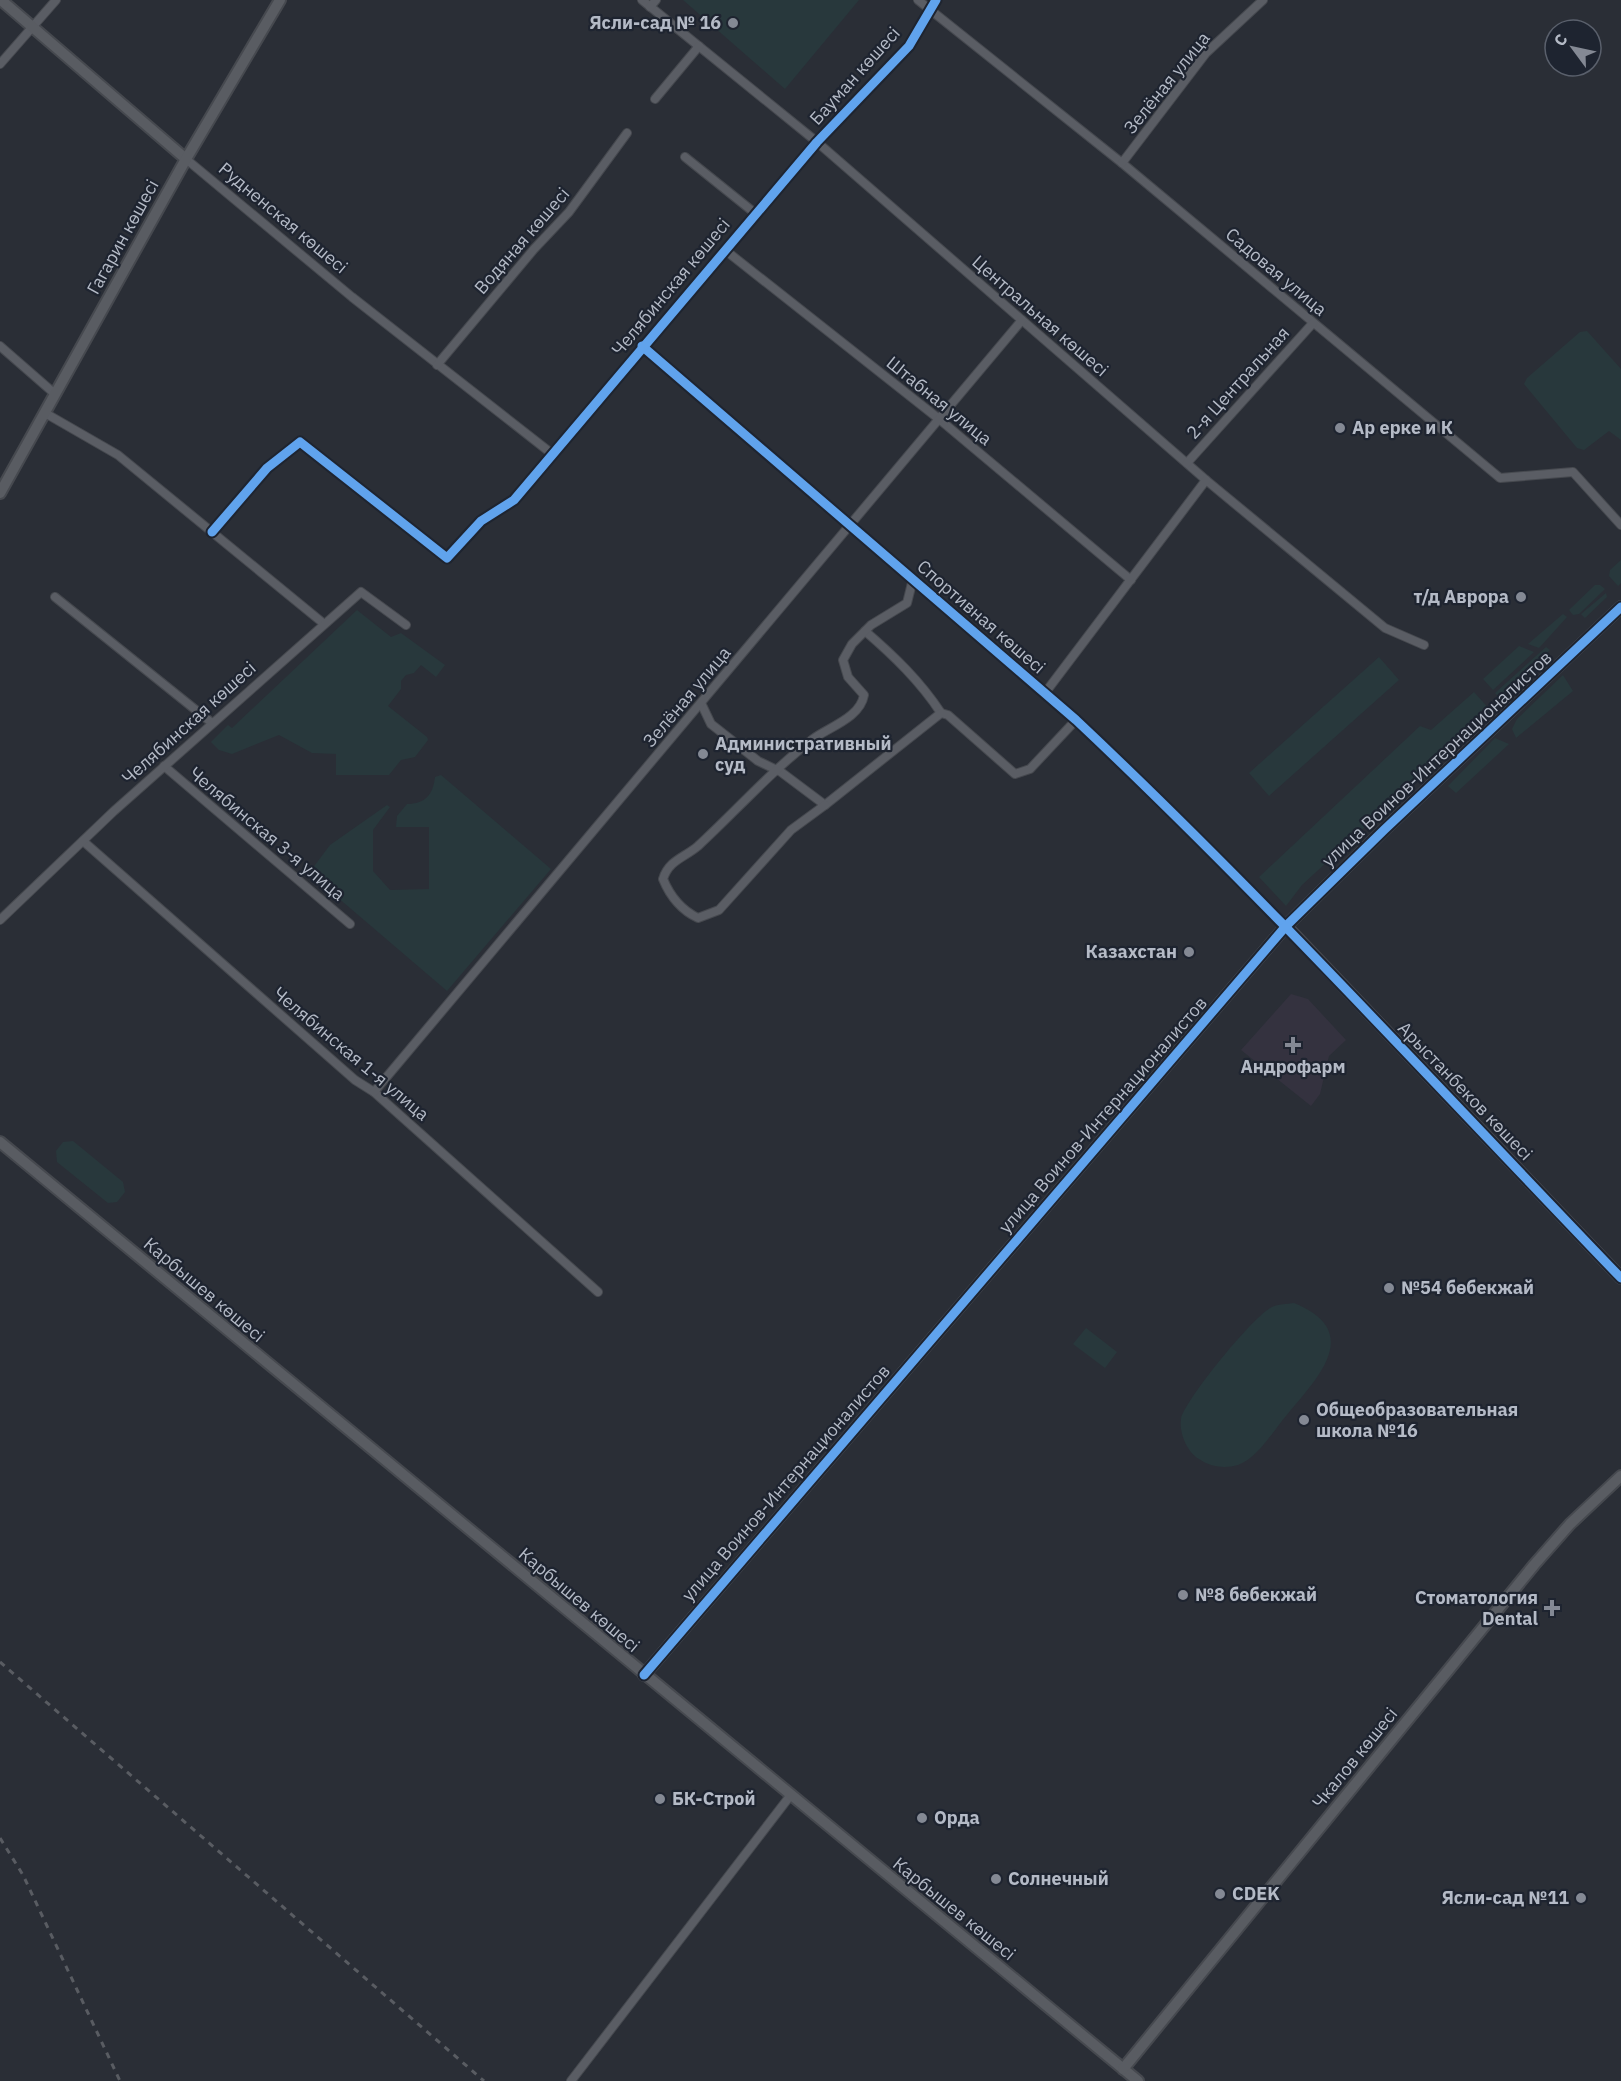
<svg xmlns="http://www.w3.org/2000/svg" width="1621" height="2081" viewBox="0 0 1621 2081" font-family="'IBM Plex Sans',sans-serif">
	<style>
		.medical { fill: #34323f }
		.green { fill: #28383c }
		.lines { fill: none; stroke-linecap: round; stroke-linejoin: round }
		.street-casing { stroke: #46494f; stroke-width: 10 }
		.secondary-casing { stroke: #46494f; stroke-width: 14 }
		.street { stroke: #5a5d64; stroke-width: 8 }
		.secondary { stroke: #595c62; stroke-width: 10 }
		.rail { stroke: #595c62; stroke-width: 3; stroke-dasharray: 6 6; stroke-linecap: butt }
		.cycleway-casing { stroke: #1e2430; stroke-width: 13 }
		.cycleway { stroke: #60a3ed; stroke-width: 9 }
		.poi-dot { fill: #848994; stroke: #1e2430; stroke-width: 2 }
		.labels { text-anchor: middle; stroke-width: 4.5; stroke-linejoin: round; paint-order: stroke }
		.poi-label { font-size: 18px; font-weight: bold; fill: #b4bac6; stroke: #1e2430; text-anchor: start }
		.street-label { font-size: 18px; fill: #b4bac6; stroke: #1e2430 }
	</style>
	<rect width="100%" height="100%" fill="#2a2e36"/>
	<!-- medical -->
	<polygon class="medical" points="1291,994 1308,999 1346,1040 1329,1056 1320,1094 1311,1106 1241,1050"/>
	<!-- green -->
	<g class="green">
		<polygon points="683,0 859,0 785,89"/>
		<polygon points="1587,331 1621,369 1621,440 1609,431 1584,450 1577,448 1524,384 1527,378 1580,332"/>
		<polygon points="1621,560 1621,583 1618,586 1609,576 1610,570"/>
		<polygon points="1595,585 1600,585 1605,589 1579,614 1573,615 1569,610"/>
		<polygon points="1606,593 1607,597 1585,618 1581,614"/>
		<polygon points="357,610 391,637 401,633 445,665 436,677 421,665 414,673 406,675 401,681 401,689 388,706 427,737 428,740 415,757 401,760 389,775 336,775 336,754 312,753 279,735 232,754 219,750 211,742 228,725 232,728"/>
		<polygon points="1563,614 1567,617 1539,648 1528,644"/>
		<polygon points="1519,646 1534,652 1493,690 1483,679"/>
		<polygon points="1546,647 1550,650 1499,697 1495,693"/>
		<polygon points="1379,657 1399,680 1269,796 1249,773"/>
		<polygon points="1563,675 1573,691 1516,738 1512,729 1517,719"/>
		<polygon points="1474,692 1491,711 1302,885 1286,906 1259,877 1420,726 1431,730"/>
		<polygon points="1495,738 1509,744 1456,793 1448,786"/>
		<path d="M441,775L551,869L447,991L309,873L330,845L387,805L390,807L373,830V871L390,890L429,889V827H396L397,816L407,804C425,804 433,795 435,777Z"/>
		<polygon points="73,1141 123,1182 125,1192 117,1202 108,1203 57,1162 56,1151 63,1142"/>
		<path d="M1294,1303C1365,1332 1317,1378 1286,1416C1273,1431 1258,1458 1238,1465C1225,1469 1210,1467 1199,1459C1187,1452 1179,1433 1181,1419C1184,1401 1254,1315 1272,1307C1278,1304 1287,1304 1294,1303Z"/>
		<polygon points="1086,1328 1117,1352 1105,1368 1073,1344"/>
	</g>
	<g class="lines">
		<!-- street casing -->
		<g class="street-casing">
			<g id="street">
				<polyline points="642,0 817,142 1206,480 1385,628 1424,645"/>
				<polyline points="918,0 1122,163 1500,478 1573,472 1621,525"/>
				<polyline points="650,7 656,0"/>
				<polyline points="0,64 56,0"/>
				<polyline points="655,99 699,46"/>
				<polyline points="685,157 756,214"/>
				<polyline points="186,159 352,297 551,453"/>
				<polyline points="1122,163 1206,53 1263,0"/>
				<polyline points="725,250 939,419 1131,580"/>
				<polyline points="0,346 55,394"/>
				<polyline points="642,346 1076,720 1286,926"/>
				<polyline points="437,365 534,249 569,212 627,133"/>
				<polyline points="45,413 118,455 323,623"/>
				<polyline points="1187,463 1313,323"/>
				<polyline points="212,532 267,468 300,442 447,558 481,521 514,500 817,142 909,46 936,0"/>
				<polyline points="55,597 212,723"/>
				<path d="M865,631C894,656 920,681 941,713"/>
				<polyline points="1045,693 1206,480"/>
				<polyline points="701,703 711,724 758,761 781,772 825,805 941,713 948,715 1015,774 1030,769 1076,720"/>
				<polyline points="164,766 350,924"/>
				<path d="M825,805L791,830L719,910L698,918C681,910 670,896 663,879C669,860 684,858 698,846C737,810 771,771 813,739C829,727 860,718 864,695L848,677L843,660L852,644L871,625L907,603L913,579"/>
				<polyline points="83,841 355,1080 374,1092 598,1292"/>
				<polyline points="0,920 114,811 361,592 406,625"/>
				<polyline points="374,1092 1022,320"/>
				<polyline points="571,2081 790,1796"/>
			</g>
		</g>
		<!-- secondary casing -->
		<g class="secondary-casing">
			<g id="secondary">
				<polyline points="1,0 186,159"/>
				<polyline points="0,493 186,159 280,0"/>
				<polyline points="1286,926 1621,1278"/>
				<polyline points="0,1142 1138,2081"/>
				<polyline points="644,1675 1286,926 1385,829 1621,607"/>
				<polyline points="1123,2069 1534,1565 1570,1524 1621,1476"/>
			</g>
		</g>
		<!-- street -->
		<use href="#street" class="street"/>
		<!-- secondary -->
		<use href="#secondary" class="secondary"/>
		<!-- rail -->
		<g class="rail">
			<polyline points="0,1662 484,2081"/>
			<polyline points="0,1838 23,1875 120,2081"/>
		</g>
		<!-- cycleway casing -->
		<g class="cycleway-casing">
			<g id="cycleway">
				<path d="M642,346L1076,720C1265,898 1441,1091 1621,1278"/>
				<polyline points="212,532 267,468 300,442 447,558 481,521 514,500 817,142 909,46 936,0"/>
				<polyline points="644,1675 1286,926 1385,829 1621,607"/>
			</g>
		</g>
		<!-- cycleway -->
		<use href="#cycleway" class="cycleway"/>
	</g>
	<!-- markers -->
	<g class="poi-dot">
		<circle cx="733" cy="23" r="6"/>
		<circle cx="1340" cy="428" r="6"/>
		<circle cx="1521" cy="597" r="6"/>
		<circle cx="703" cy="754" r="6"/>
		<circle cx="1189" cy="952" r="6"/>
		<path d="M1290 1036h6v6h6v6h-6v6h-6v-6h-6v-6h6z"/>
		<circle cx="1389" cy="1288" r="6"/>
		<circle cx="1304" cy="1420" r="6"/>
		<circle cx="1183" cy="1595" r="6"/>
		<path d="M1549 1599h6v6h6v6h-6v6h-6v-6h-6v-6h6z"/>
		<circle cx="660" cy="1799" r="6"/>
		<circle cx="922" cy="1818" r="6"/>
		<circle cx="996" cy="1879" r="6"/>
		<circle cx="1220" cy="1894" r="6"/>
		<circle cx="1581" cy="1898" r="6"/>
	</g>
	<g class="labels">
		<!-- poi labels -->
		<g class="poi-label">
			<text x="721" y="29" text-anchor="end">Ясли-сад № 16</text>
			<text x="1352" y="434">Ар ерке и К</text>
			<text x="1509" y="603" text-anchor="end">т/д Аврора</text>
			<text x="715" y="750">Административный<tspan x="715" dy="21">суд</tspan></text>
			<text x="1177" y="958" text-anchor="end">Казахстан</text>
			<text x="1293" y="1073" text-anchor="middle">Андрофарм</text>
			<text x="1401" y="1294">№54 бөбекжай</text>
			<text x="1316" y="1416">Общеобразовательная<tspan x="1316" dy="21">школа №16</tspan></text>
			<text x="1195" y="1601">№8 бөбекжай</text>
			<text x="1538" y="1604" text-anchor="end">Стоматология<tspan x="1538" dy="21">Dental</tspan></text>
			<text x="672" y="1805">БК-Строй</text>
			<text x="934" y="1824">Орда</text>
			<text x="1008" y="1885">Солнечный</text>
			<text x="1232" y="1900">CDEK</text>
			<text x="1569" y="1904" text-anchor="end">Ясли-сад №11</text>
		</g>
		<!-- street labels -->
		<g class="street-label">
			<text transform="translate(855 76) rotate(-48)" y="6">Бауман көшесі</text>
			<text transform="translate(1167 83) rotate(-51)" y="6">Зелёная улица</text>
			<text transform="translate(283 218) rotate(40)" y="6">Рудненская көшесі</text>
			<text transform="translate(123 237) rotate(-61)" y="6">Гагарин көшесі</text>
			<text transform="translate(522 241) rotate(-49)" y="6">Водяная көшесі</text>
			<text transform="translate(1276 272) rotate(40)" y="6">Садовая улица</text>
			<text transform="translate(671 287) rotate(-50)" y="6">Челябинская көшесі</text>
			<text transform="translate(1040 316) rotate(41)" y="6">Центральная көшесі</text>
			<text transform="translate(1238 383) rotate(-48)" y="6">2-я Центральная</text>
			<text transform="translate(939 401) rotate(39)" y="6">Штабная улица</text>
			<text transform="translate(981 617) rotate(41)" y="6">Спортивная көшесі</text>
			<text transform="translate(687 697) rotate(-50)" y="6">Зелёная улица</text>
			<text transform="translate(189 723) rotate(-42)" y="6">Челябинская көшесі</text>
			<text transform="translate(1437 759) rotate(-43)" y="6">улица Воинов-Интернационалистов</text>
			<text transform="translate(267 834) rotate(40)" y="6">Челябинская 3-я улица</text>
			<text transform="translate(351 1054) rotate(40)" y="6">Челябинская 1-я улица</text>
			<text transform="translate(1465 1091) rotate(46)" y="6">Арыстанбеков көшесі</text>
			<text transform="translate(1103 1115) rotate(-49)" y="6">улица Воинов-Интернационалистов</text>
			<text transform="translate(204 1290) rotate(40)" y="6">Карбышев көшесі</text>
			<text transform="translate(786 1483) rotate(-49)" y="6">улица Воинов-Интернационалистов</text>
			<text transform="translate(579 1600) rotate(40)" y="6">Карбышев көшесі</text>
			<text transform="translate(1355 1758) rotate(-51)" y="6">Чкалов көшесі</text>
			<text transform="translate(954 1909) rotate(39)" y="6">Карбышев көшесі</text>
		</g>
	</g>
	<!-- north arrow -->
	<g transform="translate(1573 48) rotate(303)"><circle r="28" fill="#1e2430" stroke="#5a606c" stroke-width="1.5"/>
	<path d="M0-4.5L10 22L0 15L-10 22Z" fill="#848994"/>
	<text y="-9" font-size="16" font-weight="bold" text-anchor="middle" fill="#b4bac6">С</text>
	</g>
</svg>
